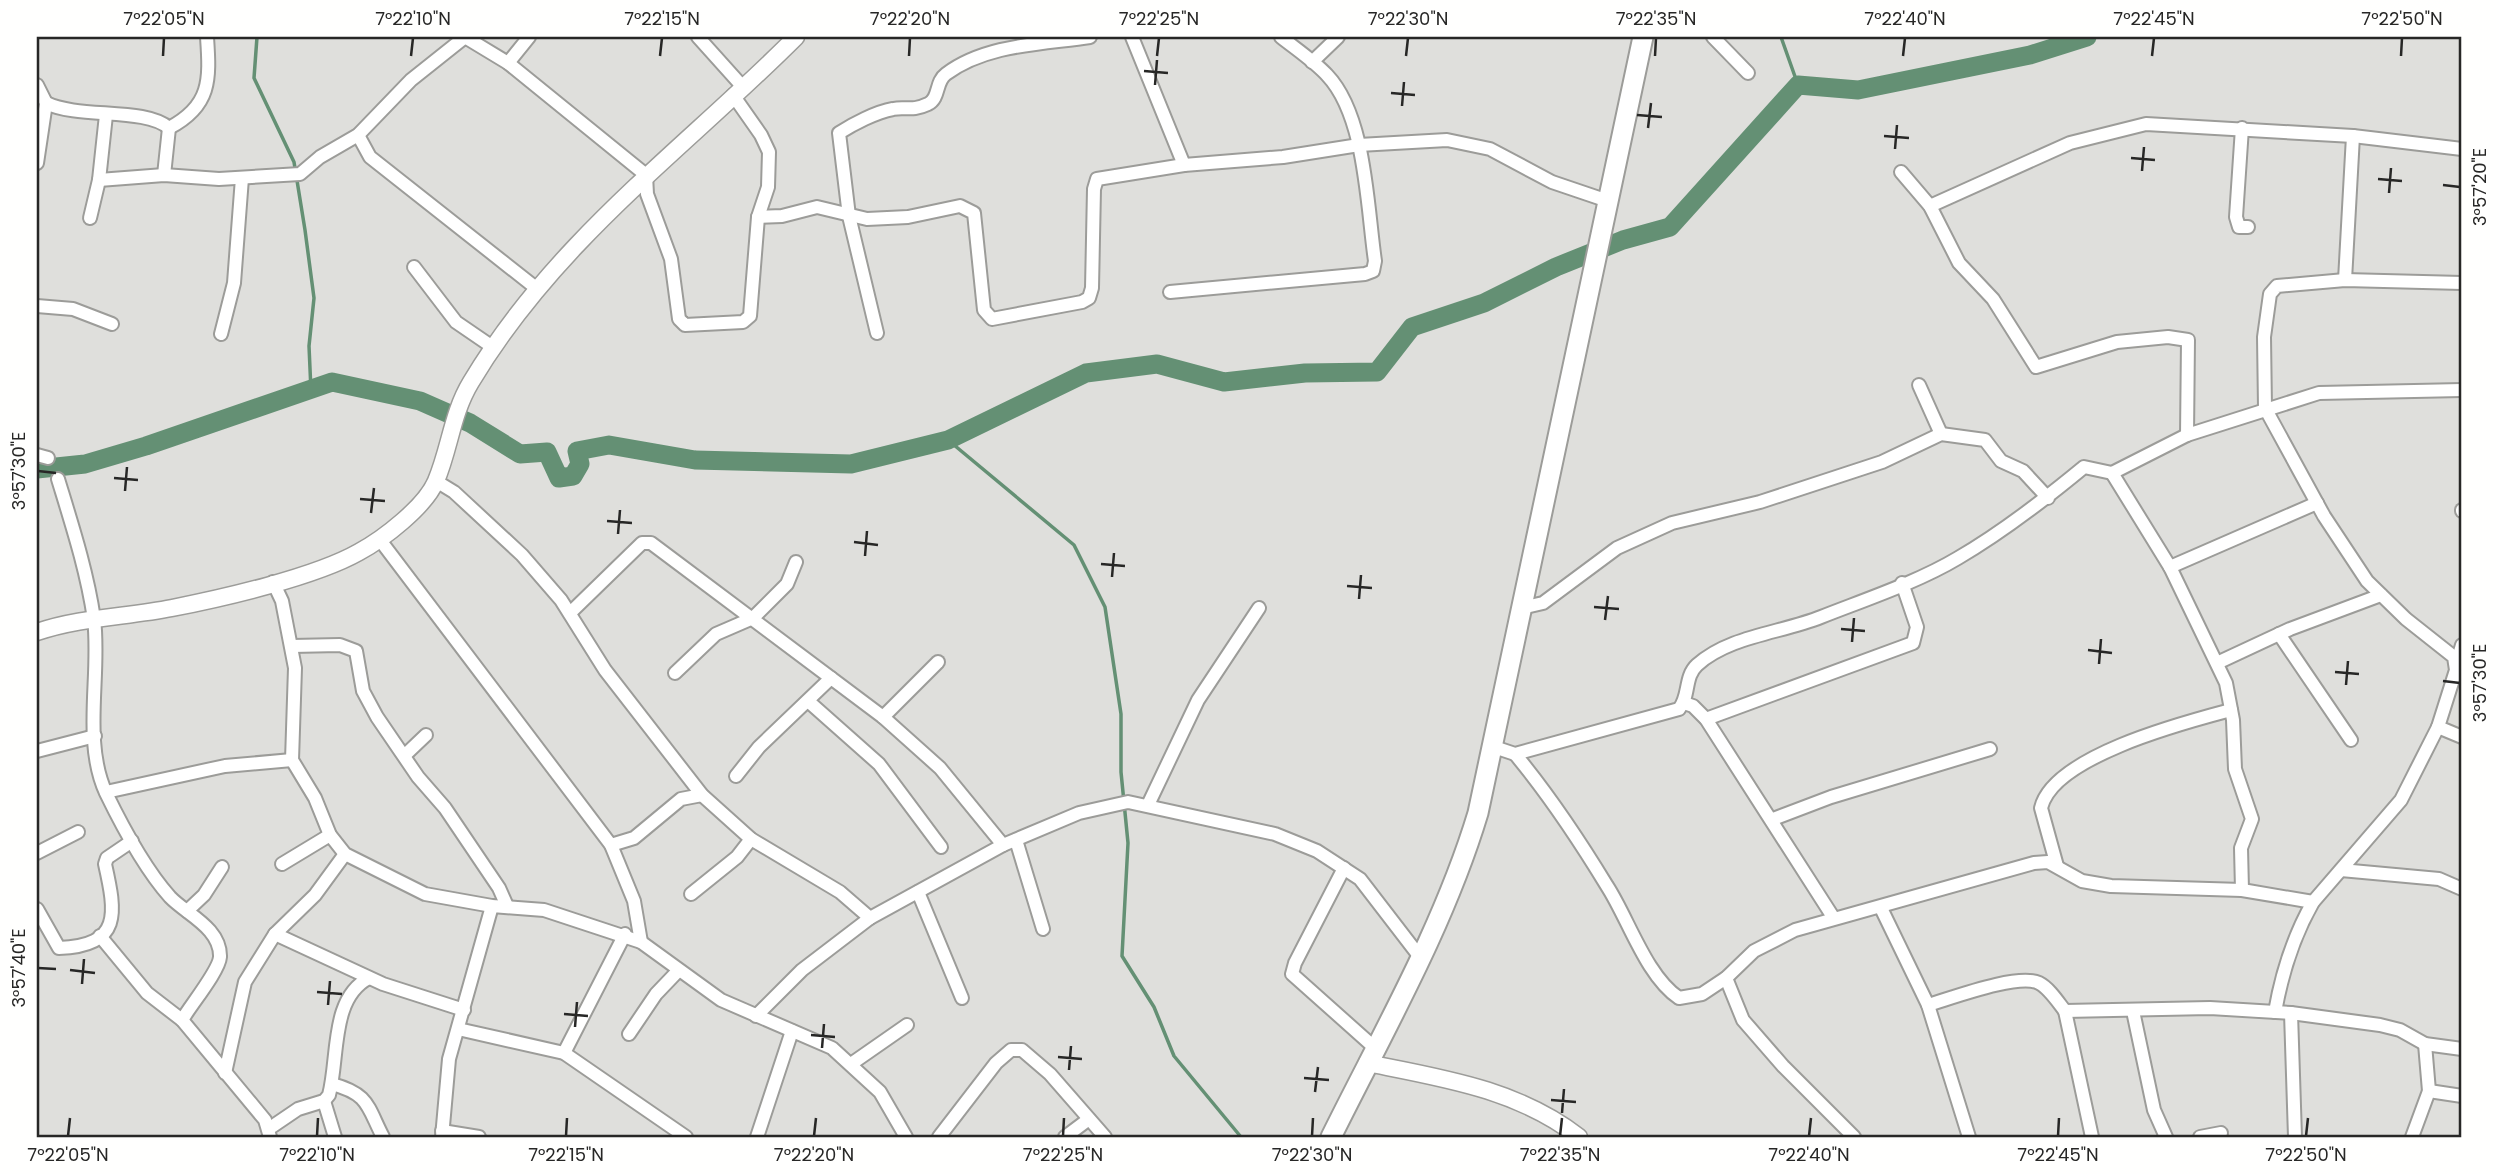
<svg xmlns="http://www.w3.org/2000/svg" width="2499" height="1174" viewBox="0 0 2499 1174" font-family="Poppins,sans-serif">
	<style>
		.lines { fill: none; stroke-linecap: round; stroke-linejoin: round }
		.stream { stroke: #649074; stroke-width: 3.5 }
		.river { stroke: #649074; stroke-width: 19 }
		.minor-casing { stroke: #9c9c99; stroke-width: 16 }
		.tertiary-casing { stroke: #9c9c99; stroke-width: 19 }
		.secondary-casing { stroke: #9c9c99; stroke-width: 23 }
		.minor { stroke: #fff; stroke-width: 12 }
		.tertiary { stroke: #fff; stroke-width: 16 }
		.secondary { stroke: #fff; stroke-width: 19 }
		.ticks { fill: none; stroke: #272726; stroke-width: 2.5 }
		.neatline { fill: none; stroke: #272726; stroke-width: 2.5 }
		.ticks-label { font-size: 18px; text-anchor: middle; fill: #272726 }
	</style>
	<rect width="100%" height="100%" fill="#dfdfdc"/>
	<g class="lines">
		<!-- stream -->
		<g class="stream">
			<polyline points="257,37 254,78 294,162 305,230 314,298 309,346 311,391"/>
			<polyline points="1781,37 1798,85"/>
			<polyline points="948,440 1074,545 1105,607 1121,714 1121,772 1128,843 1122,956 1154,1007 1174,1056 1241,1137"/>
		</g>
		<!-- river -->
		<polyline class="river" points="37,469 85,464 146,446 332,382 420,401 470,423 520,454 547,452 559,478 573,476 580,464 577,451 609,445 695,460 851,464 948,440 1086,373 1157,364 1224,382 1305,373 1377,372 1412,327 1484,303 1556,267 1623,240 1670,227 1798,85 1858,90 2030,55 2087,37"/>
		<!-- minor casing -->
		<g class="minor-casing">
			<g id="minor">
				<polyline points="465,37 508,63 646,175 647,194 671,259 679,319 685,325 743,322 750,316 758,217 768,187 769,152 761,135 733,95"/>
				<polyline points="698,37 742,86"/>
				<polyline points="1132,37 1184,165"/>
				<polyline points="1713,37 1748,73"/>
				<polyline points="1312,62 1338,37"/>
				<polyline points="508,63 529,37"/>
				<polyline points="37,85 46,103 37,163"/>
				<path d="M46,103C79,119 145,107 169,128"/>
				<path d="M169,128C211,106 210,80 207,37"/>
				<polyline points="2242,128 2236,217 2239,227 2248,227"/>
				<polyline points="358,135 370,157 536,288"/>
				<polyline points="1901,172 1930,206 1959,263 1993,299 2036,367 2117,342 2168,337 2188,340 2187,435"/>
				<polyline points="164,175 169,128"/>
				<polyline points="99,180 164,175 219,179 300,174 320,157 358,135 411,80 465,37"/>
				<polyline points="1930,206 2070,143 2146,124 2353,136 2462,149"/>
				<polyline points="758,217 782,216 817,207 867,219 908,217 960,206 974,213 984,310 992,319 1082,302 1089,298 1092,288 1094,189 1097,179 1184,165 1283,157 1359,145 1447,140 1490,149 1552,182 1608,201"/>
				<polyline points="90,218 99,180 106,115"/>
				<polyline points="414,267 456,322 494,348"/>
				<polyline points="2345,280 2353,136"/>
				<polyline points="2462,283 2345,280 2277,286 2270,294 2264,337 2265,408 2324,516 2367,581 2406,619 2454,657 2456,670 2438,727 2462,737"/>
				<path d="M1170,292L1365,274L1373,271L1375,261C1367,207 1366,116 1327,75C1314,61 1296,49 1281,37"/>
				<polyline points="37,306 73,309 112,324"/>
				<path d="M877,333L849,216L839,133C853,124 876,112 893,109C906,106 911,112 928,104C940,98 935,82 946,74C986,44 1043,44 1090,37"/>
				<polyline points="221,334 234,283 242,178"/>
				<polyline points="1919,385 1941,434"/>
				<polyline points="37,455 48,458"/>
				<polyline points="2112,473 2170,567 2226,683 2233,720 2235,769 2252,819 2241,848 2242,890"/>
				<path d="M58,479C72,525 87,571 94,619C101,674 82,741 106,793C123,828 144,868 170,897C186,914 221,928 220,957C219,971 190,1006 182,1020"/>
				<polyline points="436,481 454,492 522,555 561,600 605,670 702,795 751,839 840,892 870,918"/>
				<polyline points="2462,510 2462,511"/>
				<polyline points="380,540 611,845 634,901 641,942"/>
				<polyline points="2170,567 2317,503"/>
				<polyline points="273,582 282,601 295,668 292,760 315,798 330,835 345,854 425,894 492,906 544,910 641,942 721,1000 832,1048 880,1092 906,1137"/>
				<polyline points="1521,608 1543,603 1617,548 1672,523 1760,502 1882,462 1941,434 1985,440 2001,461 2023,471 2048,498"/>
				<polyline points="570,613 642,543 651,543 883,717 940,768 1003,845"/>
				<polyline points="2279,634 2351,740"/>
				<polyline points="292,646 340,645 356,651 363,691 377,717 418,777 445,808 499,888 507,906"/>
				<polyline points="2457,662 2462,645"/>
				<polyline points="2217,663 2290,629 2381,595"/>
				<polyline points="675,673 716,634 753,618 787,584 796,562"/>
				<polyline points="808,701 879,764 941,847"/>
				<polyline points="1684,703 1693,706 1706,719 1833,917"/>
				<polyline points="883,717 938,662"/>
				<polyline points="1706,719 1913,643 1917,627 1902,583"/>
				<path d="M1494,747L1515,754L1679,709C1690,696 1684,677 1697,665C1729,636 1781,633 1821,617C1864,600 1918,582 1958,558C2003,532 2044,500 2084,467L2112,473L2187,435L2319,393L2462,390"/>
				<polyline points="37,751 95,736"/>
				<path d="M1515,754C1549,795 1579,840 1607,886C1628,918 1646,976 1679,998L1702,994L1726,978L1754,951L1795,930L2034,863L2048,862L2082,881L2111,886L2242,890L2313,902"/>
				<polyline points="405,755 426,735"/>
				<polyline points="736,776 759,747 831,678"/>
				<polyline points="106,792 225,766 292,760"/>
				<polyline points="1148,805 1198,700 1259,608"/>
				<polyline points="1773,819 1831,797 1990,749"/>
				<polyline points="1016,840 1043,929"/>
				<polyline points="611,845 634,838 681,799 702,795"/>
				<polyline points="37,853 78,832"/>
				<polyline points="282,864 330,835"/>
				<path d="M2057,866L2041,808C2053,756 2186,722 2231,710"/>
				<polyline points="1344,868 1295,963 1292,974 1375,1048"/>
				<polyline points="2341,870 2439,879 2462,889"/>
				<polyline points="918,892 962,998"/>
				<polyline points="691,894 737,857 751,839"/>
				<polyline points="1881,908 1928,1005 1969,1137"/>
				<path d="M37,909L59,948C122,946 116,913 105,864L107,858L132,841"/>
				<polyline points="187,911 204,895 222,867"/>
				<polyline points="275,934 383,984 464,1010"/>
				<polyline points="100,936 147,993 182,1020 265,1120 270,1137"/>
				<polyline points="1726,978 1743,1020 1783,1066 1854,1137"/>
				<path d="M1928,1005C1952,998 2018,973 2039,983C2049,988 2058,1002 2065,1011L2210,1008L2291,1013L2380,1025L2400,1030L2425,1044L2462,1049"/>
				<polyline points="2065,1011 2092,1137"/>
				<polyline points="2133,1011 2154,1110 2166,1137"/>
				<path d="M2275,1012C2282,972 2293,937 2313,902L2401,800L2438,727"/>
				<polyline points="2291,1013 2295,1137"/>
				<polyline points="756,1016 802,970 870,918 1003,845 1079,813 1128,802 1275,834 1317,851 1360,879 1420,957"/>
				<polyline points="458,1029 564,1053 686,1137"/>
				<polyline points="629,1034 656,994 678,971"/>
				<polyline points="2425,1044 2429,1091"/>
				<polyline points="564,1053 625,934"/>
				<polyline points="851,1064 907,1025"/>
				<polyline points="225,1073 245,982 275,934 315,895 345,854"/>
				<path d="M332,1084C369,1094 367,1106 383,1137"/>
				<polyline points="324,1101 335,1137"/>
				<path d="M270,1128L298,1109L324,1101L329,1095C339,1058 330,998 369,978"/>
				<polyline points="442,1131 479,1137"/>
				<polyline points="442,1137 449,1059 492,906"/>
				<polyline points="757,1137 792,1031"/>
				<polyline points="939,1137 996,1063 1011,1050 1022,1050 1050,1074 1105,1137"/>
				<polyline points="1065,1137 1089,1119"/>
				<polyline points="2200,1137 2221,1133"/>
				<polyline points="2412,1137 2429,1091 2462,1096"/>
			</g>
		</g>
		<!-- tertiary casing -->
		<g class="tertiary-casing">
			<g id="tertiary">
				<path d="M37,632C81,617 127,617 172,608C223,598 315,577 359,552C383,539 425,507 436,481C450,448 452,413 471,382C556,240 682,151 796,37"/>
				<path d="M1367,1063C1442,1078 1517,1089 1579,1137"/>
			</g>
		</g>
		<!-- secondary casing -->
		<g class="secondary-casing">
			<path id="secondary" d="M1331,1137C1383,1032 1444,926 1478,813L1643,37"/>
		</g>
		<!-- minor -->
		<use href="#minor" class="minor"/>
		<!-- tertiary -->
		<use href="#tertiary" class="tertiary"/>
		<!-- secondary -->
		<use href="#secondary" class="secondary"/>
	</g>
	<!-- ticks -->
	<path class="ticks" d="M163,56L164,38M411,56L413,38M660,56L662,38M909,56L910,38M1157,56L1159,38M1406,56L1408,38M1655,56L1656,38M1903,56L1905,38M2152,56L2154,38M2401,56L2402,38M1144,71L1168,73M1155,85L1157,60M1391,93L1415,95M1402,106L1404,82M1637,115L1662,117M1648,128L1651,103M1884,136L1909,138M1895,149L1897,125M2131,158L2155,160M2142,171L2144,147M2378,179L2402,181M2443,185L2460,187M2389,193L2391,168M38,471L56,473M114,478L138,480M125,491L127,467M360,499L385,501M371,513L374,488M607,521L632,523M618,534L620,510M854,542L878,545M865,556L867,531M1101,564L1125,566M1112,577L1114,553M1347,586L1372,588M1359,599L1361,575M1594,607L1619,609M1605,620L1608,596M1841,629L1865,631M1852,642L1854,618M2088,650L2112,653M2099,664L2101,639M2335,672L2359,674M2443,681L2460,683M2346,685L2348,661M38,968L56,969M70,970L95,973M82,984L84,959M317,992L342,994M328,1005L330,981M564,1014L588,1016M575,1027L577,1002M811,1035L835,1037M822,1048L824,1024M1058,1057L1082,1059M1069,1070L1071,1046M1304,1078L1329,1080M1315,1092L1318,1067M1551,1100L1576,1102M1562,1113L1564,1089M68,1136L70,1118M317,1136L318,1118M566,1136L567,1118M814,1136L816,1118M1063,1136L1064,1118M1312,1136L1313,1118M1560,1136L1562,1118M1809,1136L1811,1118M2058,1136L2059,1118M2306,1136L2308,1118"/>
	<!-- border -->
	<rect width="2499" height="1174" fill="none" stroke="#fffffe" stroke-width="77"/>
	<rect x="38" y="38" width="2422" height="1098" class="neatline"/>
	<g class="ticks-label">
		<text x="164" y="25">7°22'05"N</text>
		<text x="413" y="25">7°22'10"N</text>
		<text x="662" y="25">7°22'15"N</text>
		<text x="910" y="25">7°22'20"N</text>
		<text x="1159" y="25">7°22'25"N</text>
		<text x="1408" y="25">7°22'30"N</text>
		<text x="1656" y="25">7°22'35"N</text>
		<text x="1905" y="25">7°22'40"N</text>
		<text x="2154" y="25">7°22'45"N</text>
		<text x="2402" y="25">7°22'50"N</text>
		<text transform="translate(2480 187) rotate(-90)" y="6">3°57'20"E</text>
		<text transform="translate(19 471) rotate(-90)" y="6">3°57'30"E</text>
		<text transform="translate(2480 683) rotate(-90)" y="6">3°57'30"E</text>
		<text transform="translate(19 968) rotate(-90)" y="6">3°57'40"E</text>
		<text x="68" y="1161">7°22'05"N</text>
		<text x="317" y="1161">7°22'10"N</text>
		<text x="566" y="1161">7°22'15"N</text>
		<text x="814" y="1161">7°22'20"N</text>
		<text x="1063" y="1161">7°22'25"N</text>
		<text x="1312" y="1161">7°22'30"N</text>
		<text x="1560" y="1161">7°22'35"N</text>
		<text x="1809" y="1161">7°22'40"N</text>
		<text x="2058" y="1161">7°22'45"N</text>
		<text x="2306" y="1161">7°22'50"N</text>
	</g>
</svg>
